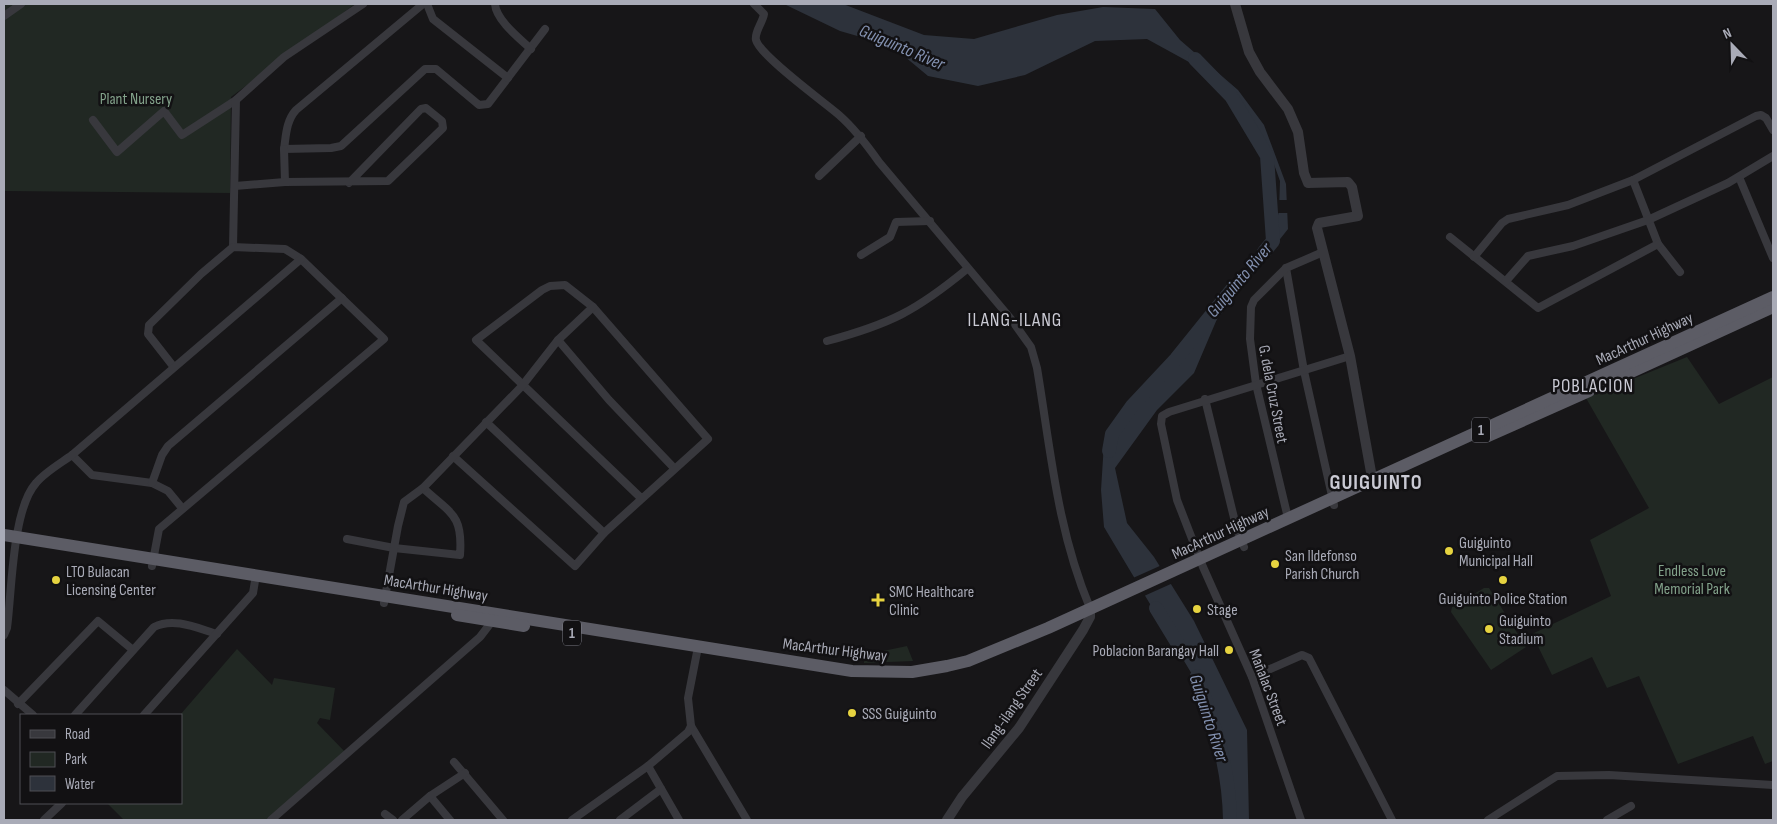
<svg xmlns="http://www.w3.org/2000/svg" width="1777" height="824" viewBox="0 0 1777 824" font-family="'Sofia Sans Condensed',sans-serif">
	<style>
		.green { fill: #212823 }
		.water { fill: #2d323b }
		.pier { fill: #171618 }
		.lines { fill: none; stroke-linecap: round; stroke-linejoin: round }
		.river { stroke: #2d323b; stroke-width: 14 }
		.minor { stroke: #38383d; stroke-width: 8 }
		.tertiary { stroke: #38383d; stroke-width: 10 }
		.trunk { stroke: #5c5c65; stroke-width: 12 }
		.poi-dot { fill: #e6d340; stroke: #121113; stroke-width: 2 }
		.labels { text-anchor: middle; stroke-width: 5; stroke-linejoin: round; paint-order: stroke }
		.shield { fill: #121113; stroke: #7c7d86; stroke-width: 1 }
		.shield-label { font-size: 15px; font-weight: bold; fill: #a9abb7 }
		.park-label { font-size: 16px; fill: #82a18a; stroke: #121113 }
		.street-label { font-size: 16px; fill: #a9abb7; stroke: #121113 }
		.poi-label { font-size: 16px; fill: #a9abb7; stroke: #121113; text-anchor: start }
		.water-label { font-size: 18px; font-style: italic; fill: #8391b0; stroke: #121113 }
		.quarter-label { font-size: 19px; letter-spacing: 1px; fill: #cacad4; stroke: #121113 }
		.district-label { font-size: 21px; font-weight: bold; letter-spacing: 1px; fill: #cacad4; stroke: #121113 }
	</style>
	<rect width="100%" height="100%" fill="#171618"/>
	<!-- green -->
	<g class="green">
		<polygon points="4,4 355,4 231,97 230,193 4,191"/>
		<polygon points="1687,357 1719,404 1773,377 1773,761 1765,764 1753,736 1678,764 1639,676 1607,688 1592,657 1552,675 1532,634 1611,596 1590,540 1649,508 1586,398"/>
		<polygon points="1484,588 1489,588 1526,647 1491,670 1451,612 1452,607"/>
		<polygon points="907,646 913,661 864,663 864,655"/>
		<polygon points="237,649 272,685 274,678 335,688 330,720 320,718 317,723 347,754 269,820 124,820 107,803 181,803 180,715"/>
	</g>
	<!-- water -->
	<polygon class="water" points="784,4 843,4 924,35 974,39 1057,15 1103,7 1155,9 1180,40 1238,90 1264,125 1286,184 1288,229 1217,319 1194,373 1157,410 1115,468 1127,523 1154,557 1194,621 1247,730 1249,820 1235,820 1226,751 1202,691 1104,527 1101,490 1104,443 1166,372 1198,341 1230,288 1271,243 1279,211 1280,181 1267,145 1209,73 1147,39 1095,41 1025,75 978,86 928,76 892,46 840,31"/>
	<!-- pier -->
	<g class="pier">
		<polygon points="1277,200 1290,200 1290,213 1276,213"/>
		<polygon points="1162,565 1173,583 1144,596 1133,578"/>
	</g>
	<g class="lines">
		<!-- river -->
		<g class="river">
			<polyline points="1195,59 1231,96 1267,156 1273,241 1264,252"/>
			<polyline points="1109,451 1112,434 1132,406 1176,359 1234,287"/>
			<polyline points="1156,608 1181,649"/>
			<path d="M1197,676C1215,727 1229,765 1230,820"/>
		</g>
		<!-- minor -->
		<g class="minor">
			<path d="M423,4L296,110C286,121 286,136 284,149L331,148L341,146L425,69H436L479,105L488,104L545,29"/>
			<polyline points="427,4 433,19 508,78"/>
			<path d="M495,4C496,20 519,38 531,49"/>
			<path d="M754,4L764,14C763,22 754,32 756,40C760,56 824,102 839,115C855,129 867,145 879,162L1011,319L1031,347L1037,368C1051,452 1057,529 1090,608"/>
			<polyline points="4,16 21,4"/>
			<polyline points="93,120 117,152 164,111 182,135 236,100"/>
			<polyline points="284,149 285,182"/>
			<polyline points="819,176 861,136"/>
			<polyline points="1739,177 1773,258"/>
			<polyline points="1633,180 1658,244 1680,272"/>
			<polyline points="235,186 285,182 388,181 443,128 442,121 426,108 421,109 349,183"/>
			<polyline points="1450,237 1538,308 1658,244"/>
			<polyline points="233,247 236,100 284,57 363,4"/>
			<polyline points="861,255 890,237 896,222 930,221"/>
			<polyline points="1474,257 1502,223 1508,219 1568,205 1633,180 1756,116 1761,115 1766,118 1773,130"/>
			<polyline points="1286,268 1304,371 1334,505"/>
			<polyline points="1506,281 1528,256 1573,246 1648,220 1728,183 1773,156"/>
			<polyline points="558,340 609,400 674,468"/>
			<path d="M827,341C890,324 916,311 967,269"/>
			<polyline points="1205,399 1237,530 1244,547"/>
			<polyline points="486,422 604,533"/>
			<polyline points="72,455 92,475 152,483 168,491 182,508"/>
			<polyline points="453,456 575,566 604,533 708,439 593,307 565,285 550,286 542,290 476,340 641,498"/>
			<polyline points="152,483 162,455 168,446 342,298"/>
			<polyline points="1288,518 1256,384 1250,339 1251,307 1254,300 1286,268 1323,252"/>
			<path d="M347,539L394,548L460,555C463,514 451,514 423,488"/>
			<polyline points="152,566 159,529 384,339 301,259 285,249 233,247 201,274 149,325 148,334 173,366"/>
			<polyline points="384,603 398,526 404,502 423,488 522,386 558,340 593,307"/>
			<path d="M4,635L7,628C12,591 12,510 36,483C45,472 61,463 72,455L301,259"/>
			<polyline points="698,647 688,698 691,726 747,820"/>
			<polyline points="1252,677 1302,655 1309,658 1392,820"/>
			<polyline points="4,690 33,715"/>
			<polyline points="18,704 98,621 133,650"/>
			<path d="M75,715L154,627C174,617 197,628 217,634"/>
			<polyline points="144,715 253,593 256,575"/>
			<polyline points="454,762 503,820"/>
			<polyline points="648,766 679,820"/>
			<polyline points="430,796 450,820"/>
			<polyline points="385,814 393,820"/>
			<polyline points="44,820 62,803"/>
			<polyline points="271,820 480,637 493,620"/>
			<polyline points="402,820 430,796 465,773"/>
			<polyline points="572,820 648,766 688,732 691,726"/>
			<polyline points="620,820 661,789"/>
			<polyline points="1301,820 1252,677 1203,567 1177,500 1161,424 1162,416 1169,412 1350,356"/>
			<polyline points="1488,820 1557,776 1609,775 1773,785"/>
			<polyline points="1607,820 1631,806"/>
		</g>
		<!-- tertiary -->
		<g class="tertiary">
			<polyline points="1235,4 1249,52 1260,72 1288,109 1298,132 1304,173 1308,183 1348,182 1352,187 1358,216 1319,223 1317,228 1350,356 1371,472 1377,486"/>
			<polyline points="947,820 962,797 1019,728 1083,630 1090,617 1090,608"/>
		</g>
		<!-- trunk -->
		<g class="trunk">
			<polyline points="1607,383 1773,307"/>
			<polyline points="1488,436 1589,391"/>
			<polyline points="4,535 852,671 912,672 947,666 968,661 1048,628 1773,297"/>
			<polyline points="457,615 524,626"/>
		</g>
	</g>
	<!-- markers -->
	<g class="poi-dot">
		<circle cx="1449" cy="551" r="5"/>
		<circle cx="1275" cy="564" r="5"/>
		<circle cx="56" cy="580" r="5"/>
		<circle cx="1503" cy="580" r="5"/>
		<path d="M875.5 592.5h5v5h5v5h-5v5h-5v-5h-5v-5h5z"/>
		<circle cx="1197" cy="609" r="5"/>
		<circle cx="1489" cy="629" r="5"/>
		<circle cx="1229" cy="650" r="5"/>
		<circle cx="852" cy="713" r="5"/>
	</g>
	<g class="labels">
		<!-- shield labels -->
		<g class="shield">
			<rect x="1472" y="417.5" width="18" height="25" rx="4"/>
			<rect x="563" y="620.5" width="18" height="25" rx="4"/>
		</g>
		<g class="shield-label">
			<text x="1481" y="435">1</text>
			<text x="572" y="638">1</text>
		</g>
		<!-- park labels -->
		<g class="park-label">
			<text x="136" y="104">Plant Nursery</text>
			<text x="1692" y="576">Endless Love<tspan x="1692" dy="18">Memorial Park</tspan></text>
		</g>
		<!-- street labels -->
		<g class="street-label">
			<text transform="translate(1644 338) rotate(-25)" y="6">MacArthur Highway</text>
			<text transform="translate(1274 394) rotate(79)" y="6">G. dela Cruz Street</text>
			<text transform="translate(1220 532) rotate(-25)" y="6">MacArthur Highway</text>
			<text transform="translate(436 587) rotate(9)" y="6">MacArthur Highway</text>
			<text transform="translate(835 649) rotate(7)" y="6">MacArthur Highway</text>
			<text transform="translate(1269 687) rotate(69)" y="6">Mañalac Street</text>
			<text transform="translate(1011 708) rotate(-55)" y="6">Ilang-ilang Street</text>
		</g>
		<!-- poi labels -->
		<g class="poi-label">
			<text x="1459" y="548">Guiguinto<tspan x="1459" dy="18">Municipal Hall</tspan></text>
			<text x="1285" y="561">San Ildefonso<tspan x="1285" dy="18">Parish Church</tspan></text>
			<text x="66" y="577">LTO Bulacan<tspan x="66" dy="18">Licensing Center</tspan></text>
			<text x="889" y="597">SMC Healthcare<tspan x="889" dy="18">Clinic</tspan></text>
			<text x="1503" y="604" text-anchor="middle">Guiguinto Police Station</text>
			<text x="1207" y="615">Stage</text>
			<text x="1499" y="626">Guiguinto<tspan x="1499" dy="18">Stadium</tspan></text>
			<text x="1219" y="656" text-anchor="end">Poblacion Barangay Hall</text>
			<text x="862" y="719">SSS Guiguinto</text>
		</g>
		<!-- water labels -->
		<g class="water-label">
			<text transform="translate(902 47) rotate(23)" y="6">Guiguinto River</text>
			<text transform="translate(1239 280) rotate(-50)" y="6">Guiguinto River</text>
			<text transform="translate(1209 718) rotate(72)" y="6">Guiguinto River</text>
		</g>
		<!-- quarter labels -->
		<g class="quarter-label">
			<text x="1015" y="326">ILANG-ILANG</text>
			<text x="1593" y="392">POBLACION</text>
		</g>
		<!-- district labels -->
		<g class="district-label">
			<text x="1376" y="489">GUIGUINTO</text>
		</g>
	</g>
	<!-- border -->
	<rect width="1777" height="824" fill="none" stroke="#a9abb7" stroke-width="10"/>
	<!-- legend -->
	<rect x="20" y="714" width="162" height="90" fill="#121113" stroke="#4e4f55"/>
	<rect x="30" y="730" width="25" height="8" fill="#38383d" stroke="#4e4f55"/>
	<text x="65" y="739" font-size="15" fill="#a9abb7">Road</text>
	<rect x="30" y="752" width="25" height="15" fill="#212823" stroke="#4e4f55"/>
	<text x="65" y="764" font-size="15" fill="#a9abb7">Park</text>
	<rect x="30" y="776" width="25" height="15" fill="#2d323b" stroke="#4e4f55"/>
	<text x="65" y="789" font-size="15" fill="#a9abb7">Water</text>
	<!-- north arrow -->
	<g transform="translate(1732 45) rotate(337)" stroke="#121113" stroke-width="4" paint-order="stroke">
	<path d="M0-4L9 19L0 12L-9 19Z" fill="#a9abb7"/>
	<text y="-8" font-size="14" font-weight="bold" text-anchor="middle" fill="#a9abb7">N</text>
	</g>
</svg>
